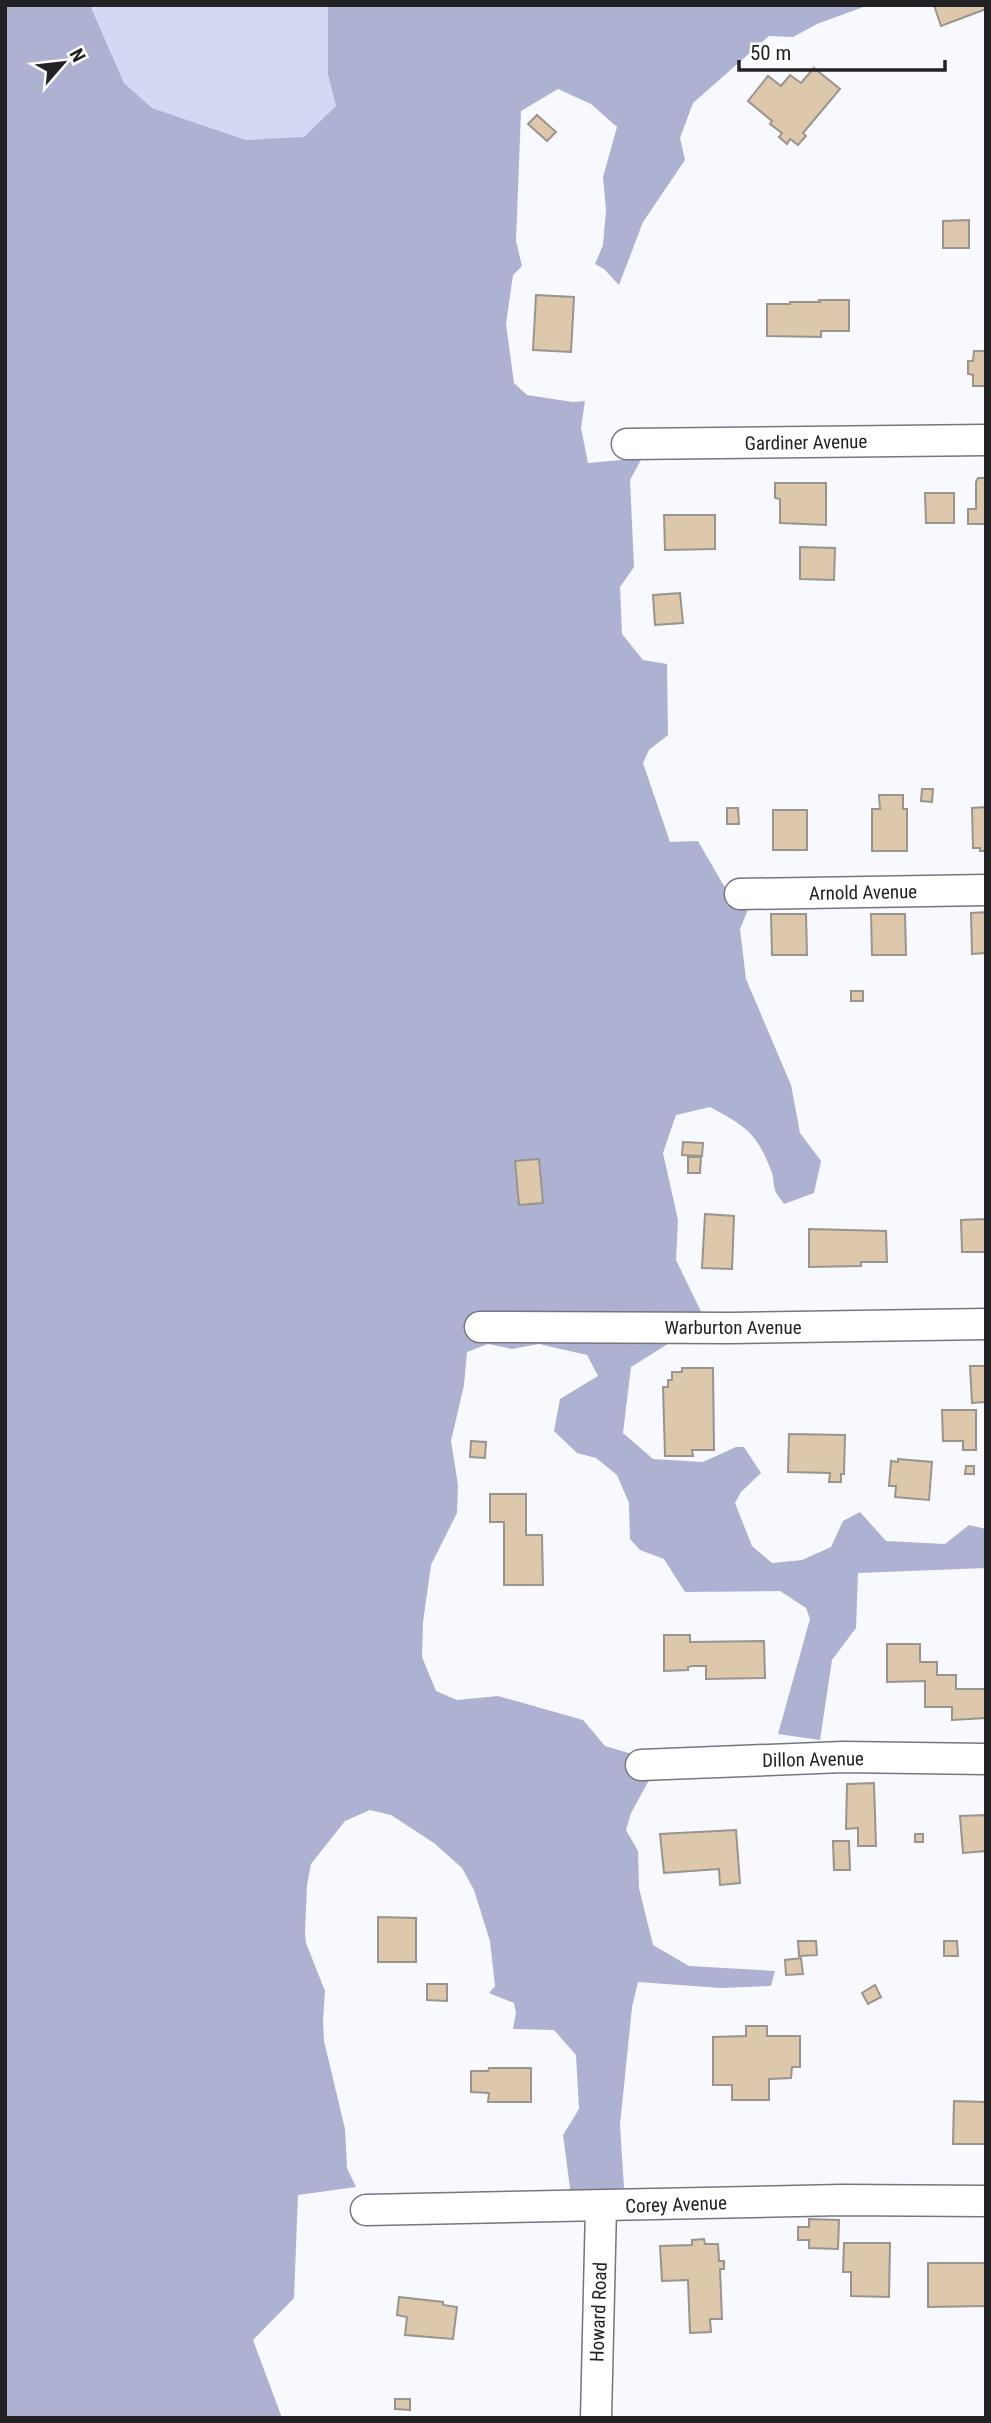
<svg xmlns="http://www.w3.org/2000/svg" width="991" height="2423" viewBox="0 0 991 2423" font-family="'Roboto Condensed',sans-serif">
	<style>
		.green { fill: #d4d8f3 }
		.forest { fill: #adb2d2 }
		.building { fill: #dec8ac; stroke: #99948d; stroke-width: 2 }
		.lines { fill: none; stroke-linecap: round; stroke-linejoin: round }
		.minor-casing { stroke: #75767e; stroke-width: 33 }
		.minor { stroke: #fff; stroke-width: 30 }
		.labels { text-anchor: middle; stroke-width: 5; stroke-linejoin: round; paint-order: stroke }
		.street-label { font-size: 19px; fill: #222225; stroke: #fff }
	</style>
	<rect width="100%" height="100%" fill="#f8f9fe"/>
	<!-- green -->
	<polygon class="green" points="90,5 328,5 328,75 336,106 304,138 246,140 152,108 124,83"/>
	<!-- forest -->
	<path class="forest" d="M5,5H90L124,83L152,108L246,140L304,137L336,106L328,75V5H869L817,24L793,37L769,36L693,103L680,138L685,160L643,222L619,285L604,269L595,264L603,245L606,210L603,177L617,127L591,104L558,89L521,111L516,241L522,266L513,275L506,324L514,383L527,395L573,402L585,401L581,428L588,463L642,458L630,480L634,567L620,587L622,634L643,660L667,664L668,735L649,750L643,763L670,842L698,841L724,886L754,895L740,929L746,979L791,1085L800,1133L821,1161L814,1193L784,1204C781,1199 776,1194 775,1190C773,1184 774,1179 772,1173C757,1133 747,1127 710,1107L676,1115L663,1153L678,1220L676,1260L707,1324L692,1329L631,1367L623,1433L653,1459L703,1462L736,1447H744L761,1473L741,1492L735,1503L752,1546L772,1563L802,1560L831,1547L843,1521L860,1512L886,1541L945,1544L969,1525L986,1529V1568L858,1573L856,1628L832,1660L820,1740L778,1734L810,1619L806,1608L780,1591L685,1592L664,1559L640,1550L630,1539L629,1503L617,1475L596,1458L577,1453L554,1431L560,1399L598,1376L587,1355L539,1344L512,1349L488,1344L467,1352L464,1385L451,1441L458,1485L457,1513L431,1565L423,1622L422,1657L436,1691L457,1700L498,1696L583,1720L605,1746L659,1762L631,1813L626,1830L638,1851L639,1888L653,1945L689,1966L775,1971L771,1986L721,1988L638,1982L632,2007L620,2125L625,2204L572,2203L563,2135L579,2109L576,2055L554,2030L513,2029L516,2013L514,2003L489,1993L495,1986L490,1941L474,1890L462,1868L434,1843L391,1815L370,1810L345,1821L311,1864L307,1885L305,1932L306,1943L325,1991L323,2022L324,2041L345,2129L347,2168L356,2187L298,2195L294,2298L253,2340L282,2418H5Z"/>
	<!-- building -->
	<g class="building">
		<polygon points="934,5 986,5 986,9 941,26"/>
		<polygon points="814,68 840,89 803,133 806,136 798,145 790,139 787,144 779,137 782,133 770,124 772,121 748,101 768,76 781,86 790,75 801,83"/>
		<polygon points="537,115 556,132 547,141 528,124"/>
		<polygon points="969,220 969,248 943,248 943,221"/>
		<polygon points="536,295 574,297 571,352 533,350"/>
		<polygon points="819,300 849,300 849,331 821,331 821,337 767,336 767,304 790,304 790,302 820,302"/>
		<polygon points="974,351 986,351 986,386 973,386 973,375 968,374 968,361 973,361"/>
		<polygon points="978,478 986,478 986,524 968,524 968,509 976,509 976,482"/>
		<polygon points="775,483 826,483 826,525 780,523 780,499 775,498"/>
		<polygon points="925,493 954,493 954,523 926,523"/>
		<polygon points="664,515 715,515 715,549 665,550"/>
		<polygon points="800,547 835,548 834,580 800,579"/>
		<polygon points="680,593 683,623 655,625 653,595"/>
		<polygon points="922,789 933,789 932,802 921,801"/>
		<polygon points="879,795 903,795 903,809 907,809 907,851 872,851 872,809 880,809"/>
		<polygon points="986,807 986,851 980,851 980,848 973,848 972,808"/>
		<polygon points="727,808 738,808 739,824 727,824"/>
		<rect x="773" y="810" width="34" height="40"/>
		<polygon points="986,912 986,953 972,954 971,913"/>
		<polygon points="771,914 806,914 807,955 772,955"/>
		<polygon points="871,914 905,914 906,955 872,955"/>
		<rect x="851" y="991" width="12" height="10"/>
		<polygon points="683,1142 703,1143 702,1156 682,1155"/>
		<polygon points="688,1157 701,1157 700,1173 688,1173"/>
		<polygon points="539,1159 543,1203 519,1205 515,1161"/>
		<polygon points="705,1214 734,1216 732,1269 702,1268"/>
		<polygon points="986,1219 986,1252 962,1252 961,1220"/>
		<polygon points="809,1229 886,1231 887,1262 861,1262 861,1266 809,1267"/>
		<polygon points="970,1366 986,1366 986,1402 972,1403"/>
		<polygon points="682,1368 713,1368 714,1450 692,1450 693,1456 665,1456 663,1387 668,1387 668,1380 672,1380 672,1372 682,1372"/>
		<polygon points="942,1410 976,1410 976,1450 963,1450 963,1441 943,1441"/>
		<polygon points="789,1434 845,1435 844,1474 841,1474 841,1482 829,1482 830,1473 788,1472"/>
		<polygon points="471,1441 486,1442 485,1458 470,1457"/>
		<polygon points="898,1459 932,1462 929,1500 895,1497 896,1486 889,1486 891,1461 898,1462"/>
		<polygon points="966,1466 974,1466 974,1474 965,1474"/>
		<polygon points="490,1494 526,1494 526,1535 542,1535 543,1585 504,1585 504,1522 490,1522"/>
		<polygon points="664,1635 690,1635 690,1642 764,1641 765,1678 706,1679 706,1666 692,1666 688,1667 688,1670 664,1671"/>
		<polygon points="887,1644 920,1644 920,1662 937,1662 937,1675 956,1675 956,1689 986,1689 986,1718 952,1720 952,1707 925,1707 925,1681 887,1682"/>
		<polygon points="874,1783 876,1846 858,1846 858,1828 846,1829 847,1784"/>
		<polygon points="986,1815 986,1851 963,1853 960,1816"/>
		<polygon points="736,1830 740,1883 720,1885 719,1869 664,1873 660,1834"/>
		<rect x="915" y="1834" width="8" height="8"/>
		<polygon points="833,1841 849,1841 850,1870 834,1870"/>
		<polygon points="378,1917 416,1918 416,1962 378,1962"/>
		<polygon points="798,1941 816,1941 817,1955 799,1956"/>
		<polygon points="944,1941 957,1941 958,1956 944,1956"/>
		<polygon points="801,1958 803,1974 786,1975 785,1960"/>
		<polygon points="427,1984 447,1984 447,2001 427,2000"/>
		<polygon points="875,1985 881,1997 868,2004 862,1993"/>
		<polygon points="746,2026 767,2026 767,2036 800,2036 800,2067 792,2067 791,2078 769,2079 769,2100 732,2100 732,2085 713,2085 713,2037 746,2036"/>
		<polygon points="489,2068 531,2068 531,2102 488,2102 489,2093 471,2092 471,2071 488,2071"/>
		<polygon points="954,2101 986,2102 986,2144 953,2144"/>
		<polygon points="809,2219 839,2220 838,2249 809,2248 809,2240 798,2240 798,2227 809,2227"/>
		<polygon points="704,2239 705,2244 718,2244 719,2261 724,2261 724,2269 720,2269 722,2319 710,2319 711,2332 690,2333 688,2280 662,2281 660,2246 692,2245 692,2240"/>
		<polygon points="844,2243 890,2243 889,2297 851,2296 851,2272 843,2272"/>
		<polygon points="928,2263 986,2263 986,2306 928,2307"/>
		<polygon points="399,2297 443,2302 443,2305 457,2307 453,2339 405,2335 407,2317 397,2315"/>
		<polygon points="395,2399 410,2399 410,2410 395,2409"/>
	</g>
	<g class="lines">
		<!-- minor casing -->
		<g class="minor-casing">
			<g id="minor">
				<polyline points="627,444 986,440"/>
				<polyline points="740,894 986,890"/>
				<polyline points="480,1327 730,1328 986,1324"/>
				<polyline points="641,1765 843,1757 986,1759"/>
				<polyline points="366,2210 842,2200 986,2201"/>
				<polyline points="596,2418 601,2207"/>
			</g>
		</g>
		<!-- minor -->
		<use href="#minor" class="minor"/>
	</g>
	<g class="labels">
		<!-- street labels -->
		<g class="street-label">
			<text transform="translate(806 442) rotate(-1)" y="7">Gardiner Avenue</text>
			<text transform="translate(863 892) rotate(-1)" y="7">Arnold Avenue</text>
			<text x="733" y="1334">Warburton Avenue</text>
			<text transform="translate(813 1759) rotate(-1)" y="7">Dillon Avenue</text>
			<text transform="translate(676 2204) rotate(-2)" y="7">Corey Avenue</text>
			<text transform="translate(598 2312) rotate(-88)" y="7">Howard Road</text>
		</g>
	</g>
	<!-- border -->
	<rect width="991" height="2423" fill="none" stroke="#222225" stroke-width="14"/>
	<!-- north arrow -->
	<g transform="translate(63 63) rotate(62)" stroke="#ffffff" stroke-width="5" paint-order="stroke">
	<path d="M0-5L12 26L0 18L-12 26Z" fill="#222225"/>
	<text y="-10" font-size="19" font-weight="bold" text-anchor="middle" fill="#222225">N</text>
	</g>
	<!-- scale -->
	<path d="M739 60v10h206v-10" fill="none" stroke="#222225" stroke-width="3.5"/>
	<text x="750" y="60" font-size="21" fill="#222225" stroke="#ffffff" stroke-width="5" paint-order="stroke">50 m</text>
</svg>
